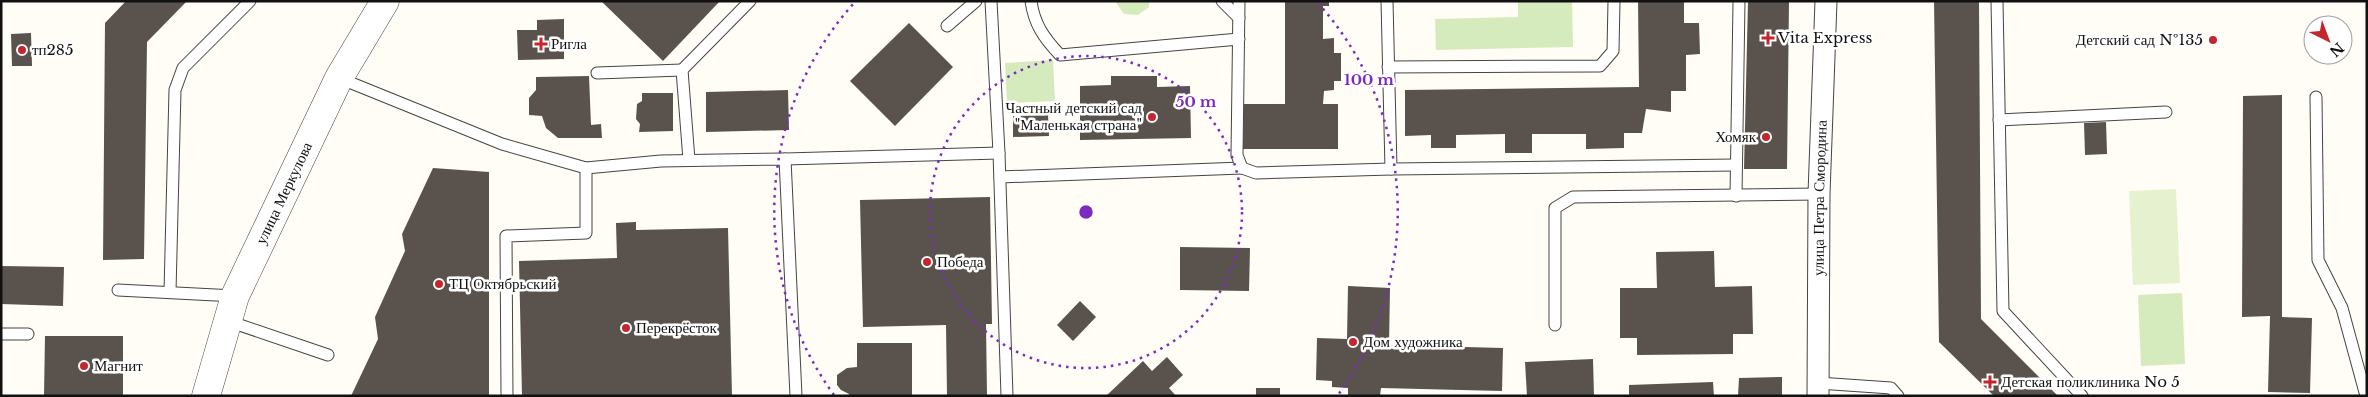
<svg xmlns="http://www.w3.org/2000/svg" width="2368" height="397" viewBox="0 0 2368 397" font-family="'Libre Baskerville',serif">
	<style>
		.green { fill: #d5ebbd }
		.pitch { fill: #e6f2cf }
		.building { fill: #5a524d }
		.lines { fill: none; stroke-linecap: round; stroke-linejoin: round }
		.service-casing { stroke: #444; stroke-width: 13 }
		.minor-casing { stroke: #444; stroke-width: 23 }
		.tertiary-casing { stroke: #444; stroke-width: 29 }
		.service { stroke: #fff; stroke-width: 11 }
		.minor { stroke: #fff; stroke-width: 21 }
		.tertiary { stroke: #fff; stroke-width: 28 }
		.ring { fill: none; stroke: #7b2cbf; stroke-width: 2.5; stroke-dasharray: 2.5 5 }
		.poi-dot { fill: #c4262e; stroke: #fff; stroke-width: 2 }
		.labels { text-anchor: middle; stroke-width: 5; stroke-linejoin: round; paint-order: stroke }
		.poi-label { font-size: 15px; fill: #111; stroke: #fff; text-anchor: start }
		.street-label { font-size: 15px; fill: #111; stroke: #fff }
		.centre { fill: #7b2cbf; stroke: #fff; stroke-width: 2.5 }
		.ring-label { font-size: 15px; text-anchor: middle; font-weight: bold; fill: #7b2cbf; stroke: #fff; stroke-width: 5; stroke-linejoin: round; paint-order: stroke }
	</style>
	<rect width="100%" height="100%" fill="#fffdf5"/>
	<!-- green -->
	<g class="green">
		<polygon points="1115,1 1149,1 1149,7 1138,15 1124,14"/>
		<polygon points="1518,1 1572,1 1573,47 1436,50 1435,19 1518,17"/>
		<polygon points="1053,60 1055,101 1007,103 1005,63"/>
		<polygon points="2182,293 2185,364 2141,366 2138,295"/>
	</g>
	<!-- pitch -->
	<polygon class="pitch" points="2176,189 2180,283 2133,285 2129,191"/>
	<!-- building -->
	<g class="building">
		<polygon points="126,1 187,1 147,42 144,259 103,260 105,23"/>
		<polygon points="601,1 720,1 663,61"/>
		<polygon points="1285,1 1329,1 1329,6 1323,6 1323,39 1334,38 1334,53 1341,53 1341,81 1334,81 1334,90 1324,91 1323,104 1338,104 1338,149 1243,149 1244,104 1285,104"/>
		<polygon points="1638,1 1684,1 1684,23 1699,23 1700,54 1686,55 1686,91 1671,91 1671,112 1646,109 1642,133 1624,133 1624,148 1586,149 1586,134 1532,134 1532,153 1505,153 1505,134 1456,135 1456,148 1431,148 1431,135 1405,136 1405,90 1639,87"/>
		<polygon points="1748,1 1789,1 1787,169 1744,169"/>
		<polygon points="1934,1 1979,1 1981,319 2058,396 1994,396 1939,342"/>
		<polygon points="564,19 564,59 518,60 517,30 537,30 537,20"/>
		<polygon points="909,23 953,67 895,126 850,81"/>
		<polygon points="31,33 32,66 12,66 11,34"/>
		<polygon points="589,76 591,125 601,124 602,138 558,138 546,128 542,116 529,115 529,98 536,90 536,77"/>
		<polygon points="1111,76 1157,76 1157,87 1190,86 1191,138 1080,140 1080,86 1111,85"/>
		<polygon points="788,90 789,130 706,132 706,92"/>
		<polygon points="642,93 673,93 673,131 639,132 640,124 636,119 637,104 642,101"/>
		<polygon points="2282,95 2282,317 2312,318 2310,393 2268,392 2270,316 2242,317 2243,96"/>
		<polygon points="1048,115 1049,136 1013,137 1013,116"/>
		<polygon points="2106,122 2107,154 2085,155 2084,123"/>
		<polygon points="433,168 489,172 489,396 351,396 378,339 375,317 405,251 402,234"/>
		<polygon points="990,197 992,324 986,324 987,396 947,396 946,325 863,327 860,200"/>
		<polygon points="636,222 636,230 728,228 732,396 522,396 519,261 617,258 616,223"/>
		<polygon points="1180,247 1250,248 1249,291 1180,290"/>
		<polygon points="1714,251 1715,287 1752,286 1753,334 1733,334 1733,354 1637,355 1637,338 1620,338 1620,288 1657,288 1656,252"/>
		<polygon points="1,266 64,267 63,306 1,304"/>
		<polygon points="1348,286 1390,288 1389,345 1503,348 1502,391 1381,388 1380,396 1348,396 1348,388 1332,387 1332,381 1316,380 1317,338 1347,339"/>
		<polygon points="1080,301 1096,317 1073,341 1057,325"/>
		<polygon points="45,336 123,336 123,396 44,396"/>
		<polygon points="857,343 912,343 912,396 849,396 849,394 841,390 837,385 837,375 847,368 857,367"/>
		<polygon points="1167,357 1183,375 1169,388 1176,396 1106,396 1143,361 1152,371"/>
		<polygon points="1593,359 1594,396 1527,396 1525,362"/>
		<polygon points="1782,377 1782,396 1738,396 1739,378"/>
		<polygon points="1713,382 1714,396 1629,396 1629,385"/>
		<rect x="1256" y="388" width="24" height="8"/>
	</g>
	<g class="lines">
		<!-- service casing -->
		<g class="service-casing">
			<g id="service">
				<polyline points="991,1 999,153 1007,396"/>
				<path d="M1031,1C1034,24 1044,38 1060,55L1239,39"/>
				<polyline points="1222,1 1239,18"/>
				<polyline points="1239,1 1237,155 1242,168 1256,173 1391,169"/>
				<polyline points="1387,1 1391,169 1736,165"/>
				<polyline points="1997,1 2003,311 2082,396"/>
				<polyline points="947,26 976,1"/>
				<polyline points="1388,67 1600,66 1613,51 1614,1"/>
				<polyline points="597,73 682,70"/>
				<polyline points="339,78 502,144 586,168 661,161 785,159 796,396"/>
				<polyline points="2316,97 2318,260 2342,308 2366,396"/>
				<polyline points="1999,120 2166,112"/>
				<polyline points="785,159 999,153"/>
				<polyline points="689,160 682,70 750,1"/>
				<polyline points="1000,177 1242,168"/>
				<polyline points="1736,196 1739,1"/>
				<polyline points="118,290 235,296"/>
				<polyline points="170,292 175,90 183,68 250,1"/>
				<polyline points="228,321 328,355"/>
				<polyline points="1555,325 1555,208 1573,197 1819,194"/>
				<polyline points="1,334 28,334"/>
				<polyline points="1818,383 1891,388 1898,396"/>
				<polyline points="507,396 506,236 586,233 586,168"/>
			</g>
		</g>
		<!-- minor casing -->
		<g class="minor-casing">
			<g id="minor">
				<path id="s1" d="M1818,396L1819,194L1826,1"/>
			</g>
		</g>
		<!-- tertiary casing -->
		<g class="tertiary-casing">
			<g id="tertiary">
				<path id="s2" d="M206,396L235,296L339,78L385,1"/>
			</g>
		</g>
		<!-- service -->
		<use href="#service" class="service"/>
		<!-- minor -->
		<use href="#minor" class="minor"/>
		<!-- tertiary -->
		<use href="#tertiary" class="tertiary"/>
	</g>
	<!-- distance rings -->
	<g class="ring">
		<circle cx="1086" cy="212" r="156"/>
		<path d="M834 395A312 312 0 0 1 854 3M1318 3A312 312 0 0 1 1338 395"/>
	</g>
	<!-- markers -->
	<g class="poi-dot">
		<path d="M1765.5 30.5h5v5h5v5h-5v5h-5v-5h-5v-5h5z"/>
		<circle cx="2213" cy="40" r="5"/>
		<path d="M538.5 36.5h5v5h5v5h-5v5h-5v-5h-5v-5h5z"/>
		<circle cx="22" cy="50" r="5"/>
		<circle cx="1152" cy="117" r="5"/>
		<circle cx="1766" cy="137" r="5"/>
		<circle cx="927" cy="262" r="5"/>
		<circle cx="439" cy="284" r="5"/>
		<circle cx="626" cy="328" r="5"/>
		<circle cx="1353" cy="342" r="5"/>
		<circle cx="84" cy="366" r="5"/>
		<path d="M1987.5 374.5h5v5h5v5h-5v5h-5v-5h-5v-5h5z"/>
	</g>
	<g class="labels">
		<!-- poi labels -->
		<g class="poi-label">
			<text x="1778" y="43">Vita Express</text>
			<text x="2203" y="45" text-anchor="end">Детский сад №135</text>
			<text x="551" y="49">Ригла</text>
			<text x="32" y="55">тп285</text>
			<text x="1142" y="113" text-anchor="end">Частный детский сад<tspan x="1142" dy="17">"Маленькая страна"</tspan></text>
			<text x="1756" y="142" text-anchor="end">Хомяк</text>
			<text x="937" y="267">Победа</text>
			<text x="449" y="289">ТЦ Октябрьский</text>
			<text x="636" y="333">Перекрёсток</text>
			<text x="1363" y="347">Дом художника</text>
			<text x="94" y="371">Магнит</text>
			<text x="2001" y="387">Детская поликлиника No 5</text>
		</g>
		<!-- street labels -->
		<g class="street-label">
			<text dy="5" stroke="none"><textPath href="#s2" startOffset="218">улица Меркулова</textPath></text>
			<text dy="5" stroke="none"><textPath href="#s1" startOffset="198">улица Петра Смородина</textPath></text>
		</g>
	</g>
	<circle cx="1086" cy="212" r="8" class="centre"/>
	<g class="ring-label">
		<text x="1369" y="85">100 m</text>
		<text x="1196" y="107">50 m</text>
	</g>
	<!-- border -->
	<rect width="2368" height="397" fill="none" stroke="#111111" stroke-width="5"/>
	<!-- north arrow -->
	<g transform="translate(2328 40) rotate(138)"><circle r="24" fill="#ffffff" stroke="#a0a0a0"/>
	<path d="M0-4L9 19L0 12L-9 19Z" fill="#c4262e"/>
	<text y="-8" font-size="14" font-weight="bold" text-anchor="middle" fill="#111111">N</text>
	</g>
</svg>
